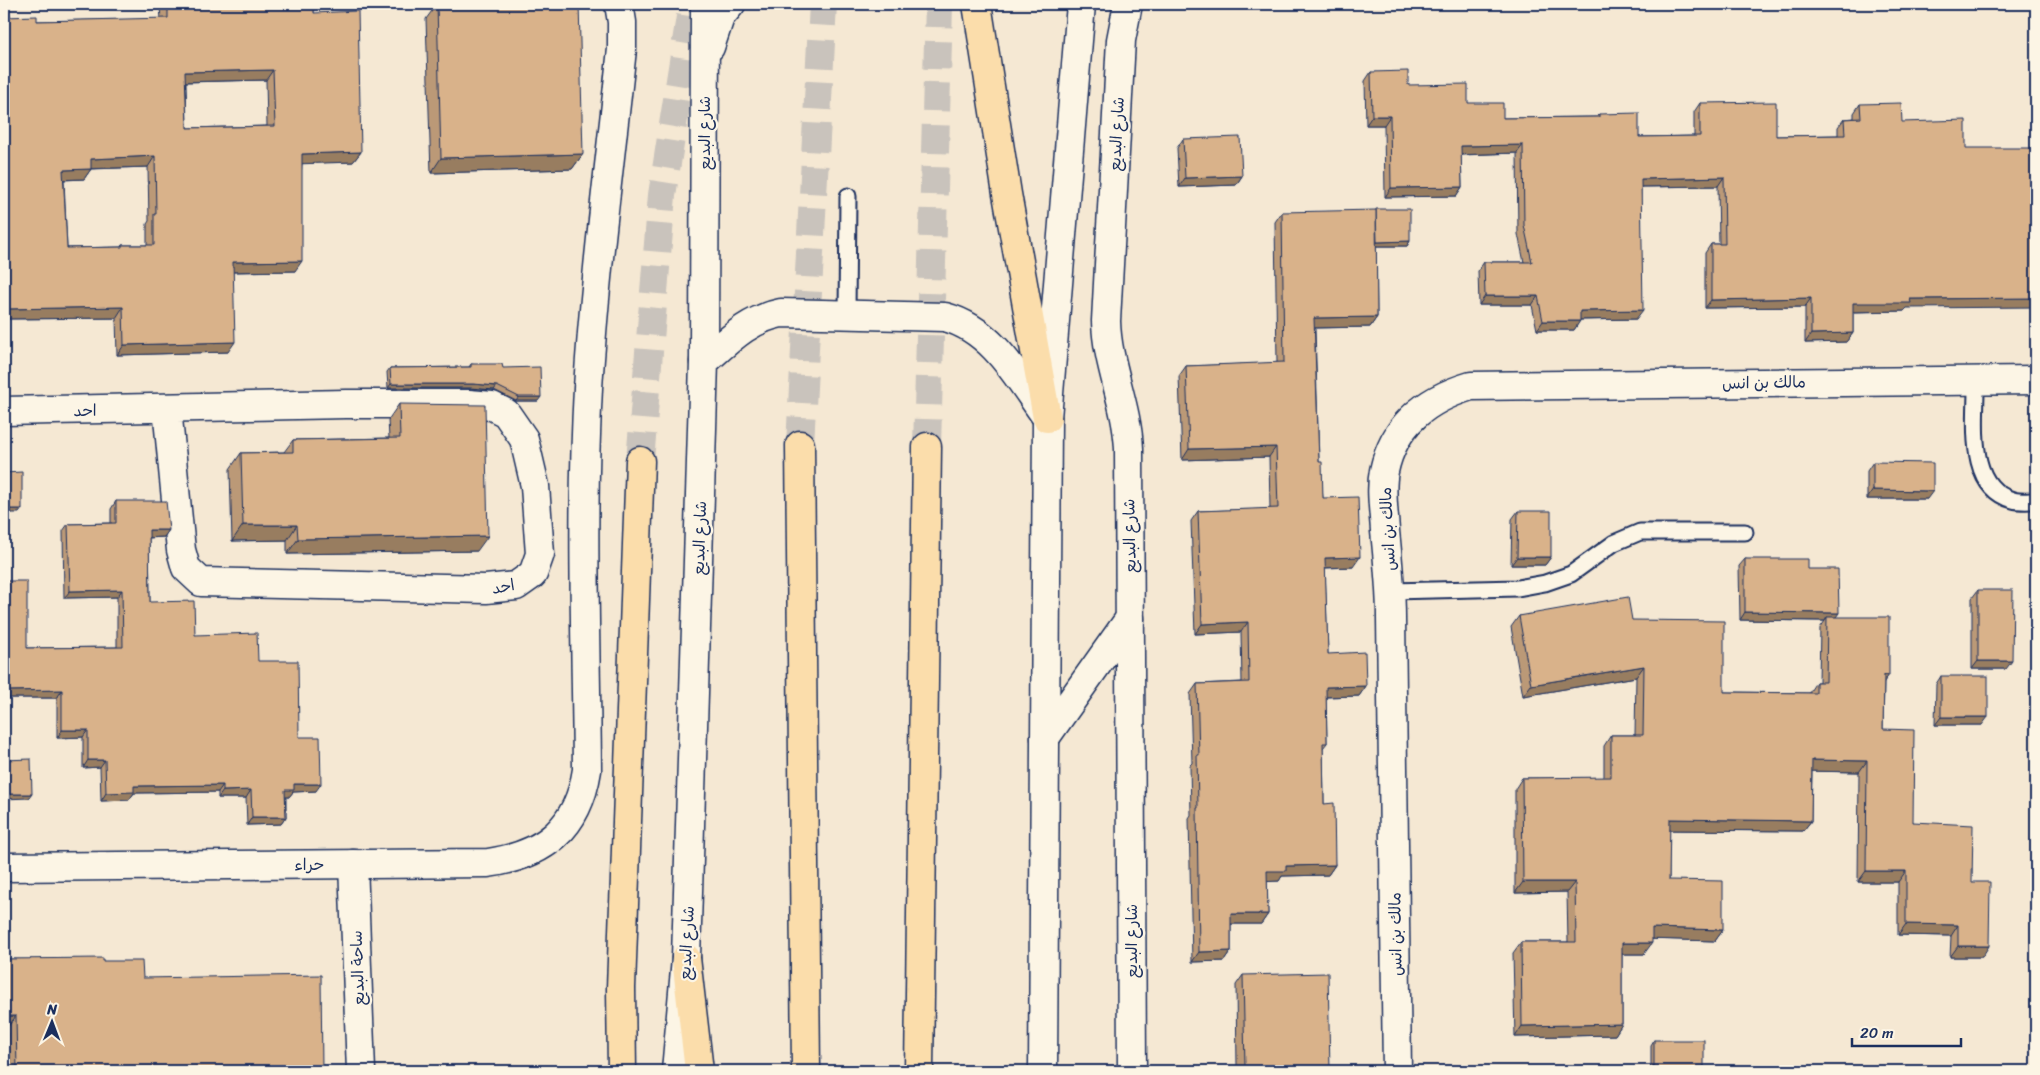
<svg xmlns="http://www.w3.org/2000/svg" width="2040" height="1075" viewBox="0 0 2040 1075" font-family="Sriracha,'Playpen Sans Arabic',sans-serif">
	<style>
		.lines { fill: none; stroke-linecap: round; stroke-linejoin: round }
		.highway-tunnel { stroke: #c9c3bc; stroke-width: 28; stroke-dasharray: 28 14; stroke-linecap: butt }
		.lane-casing { stroke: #1b2f5e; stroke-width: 19 }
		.street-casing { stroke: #1b2f5e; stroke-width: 31 }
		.secondary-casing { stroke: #1b2f5e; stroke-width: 31 }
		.primary-casing { stroke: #1b2f5e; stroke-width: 31 }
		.highway-casing { stroke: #1b2f5e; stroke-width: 31 }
		.lane { stroke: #fcf5e5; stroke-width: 15 }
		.street { stroke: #fcf5e5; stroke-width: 28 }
		.secondary { stroke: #fcf5e5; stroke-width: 28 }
		.primary { stroke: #fbddab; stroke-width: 28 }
		.highway { stroke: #fbddab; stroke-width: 28 }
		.wall { fill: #b97; stroke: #1b2f5e; fill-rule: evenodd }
		.shaded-wall { fill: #987d61; stroke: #1b2f5e }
		.building { fill: #d9b28a; stroke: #1b2f5e; fill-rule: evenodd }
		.labels { text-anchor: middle; stroke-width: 4.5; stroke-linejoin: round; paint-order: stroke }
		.street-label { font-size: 16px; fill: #1b2f5e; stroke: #fcf5e5 }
	</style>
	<rect width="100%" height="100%" fill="#f5e8d3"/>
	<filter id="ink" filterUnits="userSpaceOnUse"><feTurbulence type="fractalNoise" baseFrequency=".02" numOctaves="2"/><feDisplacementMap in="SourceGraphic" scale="10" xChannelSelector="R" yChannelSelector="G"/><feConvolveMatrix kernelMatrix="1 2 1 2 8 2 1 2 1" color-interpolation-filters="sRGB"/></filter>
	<g filter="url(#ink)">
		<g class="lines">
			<!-- highway-tunnel -->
			<g class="highway-tunnel">
				<polyline points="800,445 823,4"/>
				<polyline points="927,447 939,4"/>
				<polyline points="640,461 662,195 692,4"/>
			</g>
			<!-- lane casing -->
			<g class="lane-casing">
				<g id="lane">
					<polyline points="847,315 848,196"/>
					<path d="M1976,381C1977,419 1965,487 2013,500C2020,502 2029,501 2036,501"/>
					<polyline points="1391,591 1518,588 1545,583 1571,574 1614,543 1640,532 1745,532"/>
				</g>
			</g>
			<!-- street casing -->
			<g class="street-casing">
				<g id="street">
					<path d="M1128,4L1121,40L1106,321C1107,365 1127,404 1129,449L1132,1071"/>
					<polyline points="4,411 346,404 469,404 492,406 506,413 524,439 535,486 540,554 533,574 516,586 486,589 201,582 186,568 181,550 167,408"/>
					<polyline points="353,864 361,1071"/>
					<path d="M4,867L488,863C545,855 578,828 587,770C586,643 581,515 588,388C595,275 610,162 622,49V22L619,4"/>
					<path d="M1397,1071C1395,920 1393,769 1391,618C1391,589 1388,560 1385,531C1384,512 1380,490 1384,471C1394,424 1427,399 1471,386L2036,380"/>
				</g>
			</g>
			<!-- secondary casing -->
			<g class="secondary-casing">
				<g id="secondary">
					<polyline points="710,47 720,17 731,4"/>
					<path d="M704,362C728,341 749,319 781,313L945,317C994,330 1019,380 1047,418"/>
					<polyline points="1045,738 1130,618"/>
					<polyline points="676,1071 686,958 704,362 705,4"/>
					<polyline points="1043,1071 1047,418 1081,4"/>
				</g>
			</g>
			<!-- primary casing -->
			<g class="primary-casing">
				<polyline id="primary" points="977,4 1007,194 1047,418"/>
			</g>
			<!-- highway casing -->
			<g class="highway-casing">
				<g id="highway">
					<polyline points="800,445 806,1071"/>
					<polyline points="686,958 699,1071"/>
					<polyline points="622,1071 621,988 640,461"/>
					<polyline points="919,1071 927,447"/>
				</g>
			</g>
			<!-- lane -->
			<use href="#lane" class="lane"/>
			<!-- street -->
			<use href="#street" class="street"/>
			<!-- secondary -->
			<use href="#secondary" class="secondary"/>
			<!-- primary -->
			<use href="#primary" class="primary"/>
			<!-- highway -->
			<use href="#highway" class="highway"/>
		</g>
		<!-- wall -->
		<g class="wall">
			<path d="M163,4H314V13L361,152L353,162L302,163L295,271L233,272L228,352L117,355L116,318L4,319L37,21L161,19L160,7ZM266,80L267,126L187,128L186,82ZM148,167L149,221L147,224V245H122L121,247L67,248L64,180L84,179L91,169Z"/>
			<polygon points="437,4 583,154 572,169 431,173 426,19"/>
			<polygon points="1371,72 1408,85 1468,103 1503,118 1596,117 1599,114 1639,137 1694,136 1694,112 1700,103 1776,136 1838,135 1838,127 1844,119 1854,118 1854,113 1860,104 1907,308 1904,311 1853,312 1853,333 1846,342 1805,343 1805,307 1705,308 1705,253 1711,244 1719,244 1718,186 1641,187 1636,319 1580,320 1574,330 1537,330 1532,305 1479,305 1478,271 1484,262 1524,262 1518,234 1517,153 1461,155 1462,187 1456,196 1385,197 1384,125 1366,125 1365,81"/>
			<polygon points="1183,139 1242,176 1236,185 1179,187 1177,148"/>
			<polygon points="1282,212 1410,241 1407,246 1376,246 1377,317 1370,327 1315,328 1319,462 1323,498 1353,567 1325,568 1328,654 1366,686 1359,696 1326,697 1327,743 1323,748 1324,804 1335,865 1328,875 1282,876 1279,881 1267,881 1268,914 1261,924 1231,924 1231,951 1224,961 1192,962 1189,818 1191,815 1190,765 1192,763 1190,694 1197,684 1242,682 1241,632 1195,634 1191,521 1198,511 1270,509 1269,457 1182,460 1179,376 1186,366 1277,363 1275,222"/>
			<polygon points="471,364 503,368 538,401 516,401 494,390 470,388 388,388 387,372 390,368 469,367"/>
			<polygon points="399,404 477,551 287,554 287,540 232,541 230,469 241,453 284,452 293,440 389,438 388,420"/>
			<polygon points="1873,462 1927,499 1867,499 1867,471"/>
			<polygon points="116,501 169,530 164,537 149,538 150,602 195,635 258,661 299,737 316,791 293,792 289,797 286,797 286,817 281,824 247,825 246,798 218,798 218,792 134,793 129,800 101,801 100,767 83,768 83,737 57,738 57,698 4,698 4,581 27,648 117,647 117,597 64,598 63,531 68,524 111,523 111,509"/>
			<polygon points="1518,511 1551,557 1545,565 1511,565 1512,519"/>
			<polygon points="1745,559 1808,569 1836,617 1889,675 1884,681 1883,729 1913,822 1972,882 1982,957 1950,957 1951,936 1898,935 1898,882 1858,882 1859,772 1812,771 1811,821 1803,831 1669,830 1669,880 1723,930 1715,941 1652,939 1644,954 1622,954 1622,1024 1615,1035 1515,1037 1513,953 1521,942 1568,942 1567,892 1515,893 1515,789 1522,778 1604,778 1604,746 1611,735 1635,735 1636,677 1523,696 1511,627 1519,616 1632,620 1724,692 1809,693 1816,682 1819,682 1820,628 1825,621 1740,620 1739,566"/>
			<polygon points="1978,590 2006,669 1972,669 1972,598"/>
			<polygon points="1941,676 1982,725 1935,725 1936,684"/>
			<polygon points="4,959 103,961 143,978 322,1071 8,1071 7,1028"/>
			<polygon points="1243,975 1330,1071 1230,1071 1233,1067 1237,1067 1236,985"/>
			<polygon points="1654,1040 1703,1071 1651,1071 1651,1045"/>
		</g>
		<!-- shaded-wall -->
		<g class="shaded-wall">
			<polygon points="273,70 266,80 178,82 185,72"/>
			<polygon points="1372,116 1390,116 1384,125 1366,125"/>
			<polygon points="1523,145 1517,153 1455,155 1461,146"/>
			<polygon points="361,152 353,162 295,164 302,154"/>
			<polygon points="583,154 572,169 431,173 441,158"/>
			<polygon points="155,156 148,167 83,169 91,159"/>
			<polygon points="91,169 84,179 56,180 63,170"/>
			<polygon points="1242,176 1236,185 1179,187 1185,178"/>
			<polygon points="1724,177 1718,186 1635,187 1641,179"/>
			<polygon points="1462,187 1456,196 1385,197 1391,188"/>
			<polygon points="1410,241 1407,246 1374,246 1377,242"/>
			<polygon points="302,261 295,271 226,272 233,262"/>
			<polygon points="1485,296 1538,296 1532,305 1479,305"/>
			<polygon points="1811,298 1805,307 1705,308 1711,300"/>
			<polygon points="2036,298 2036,307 1907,308 1904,311 1846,312 1853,303 1910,299"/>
			<polygon points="123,307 116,318 4,319 4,309"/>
			<polygon points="1643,310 1636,319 1574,320 1580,311"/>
			<polygon points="1377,317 1370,327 1307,328 1314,318"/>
			<polygon points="1543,321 1580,321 1574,330 1537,330"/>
			<polygon points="1853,333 1846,342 1805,343 1811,334"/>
			<polygon points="235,342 228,352 117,355 124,345"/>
			<polygon points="391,384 473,384 497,386 494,390 470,388 388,388"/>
			<polygon points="519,397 541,397 538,401 516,401"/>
			<polygon points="1276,447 1269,457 1182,460 1189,449"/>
			<polygon points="1873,490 1933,491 1927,499 1867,499"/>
			<polygon points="4,509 22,509 19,513 4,513"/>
			<polygon points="243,525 297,525 287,540 232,541"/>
			<polygon points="149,530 169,530 164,537 144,538"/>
			<polygon points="488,536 477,551 287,554 298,539"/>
			<polygon points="1360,557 1353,567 1318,568 1325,558"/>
			<polygon points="1517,557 1551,557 1545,565 1511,565"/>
			<polygon points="122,590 117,597 64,598 70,591"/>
			<polygon points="1745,612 1839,613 1833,621 1827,617 1825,621 1740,620"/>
			<polygon points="1248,622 1241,632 1195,634 1202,624"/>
			<polygon points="1978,661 2012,661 2006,669 1972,669"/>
			<polygon points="1644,666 1636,677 1523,696 1531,685"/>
			<polygon points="1884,675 1889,675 1881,686"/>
			<polygon points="1366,686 1359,696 1319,697 1326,687"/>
			<polygon points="62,690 57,698 4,698 4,691"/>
			<polygon points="1941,717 1988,717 1982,725 1935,725"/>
			<polygon points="62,730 88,730 83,737 57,738"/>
			<polygon points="88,760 105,760 100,767 83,768"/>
			<polygon points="1812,760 1867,761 1859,772 1804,771"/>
			<polygon points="294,784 321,784 316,791 293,792 289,797 280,797 285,790"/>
			<polygon points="223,785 218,792 134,793 129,800 101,801 106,793 134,786"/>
			<polygon points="251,790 246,798 218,798 223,791"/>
			<polygon points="4,794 32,794 29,798 4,799"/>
			<polygon points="252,817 286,817 281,824 247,825"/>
			<polygon points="1670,819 1811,821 1803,831 1662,830"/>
			<polygon points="1335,865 1328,875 1282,876 1279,881 1260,882 1267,871 1286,866"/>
			<polygon points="1866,871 1906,871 1898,882 1858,882"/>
			<polygon points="1523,882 1575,882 1567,892 1515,893"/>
			<polygon points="1231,914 1268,914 1261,924 1224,924"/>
			<polygon points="1906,924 1958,925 1951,936 1898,935"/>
			<polygon points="1652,928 1723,930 1715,941 1644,939"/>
			<polygon points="1622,943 1652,943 1644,954 1614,954"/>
			<polygon points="1958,946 1989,946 1982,957 1950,957"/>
			<polygon points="1231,951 1224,961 1192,962 1199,952"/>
			<polygon points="4,1016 16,1016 7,1028 4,1028"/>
			<polygon points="1622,1024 1615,1035 1515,1037 1522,1026"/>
		</g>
		<!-- building -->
		<g class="building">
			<path d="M168,4H314V13L358,11L361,152L302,154V261L233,262L235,342L124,345L123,307L4,309V17L37,16V21L168,18ZM273,70L275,126L187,128L185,72ZM155,156L156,214H154V245H122V247L67,248L63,170L91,169V159Z"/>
			<polygon points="437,4 579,4 583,154 441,158"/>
			<polygon points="1408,71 1408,85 1468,84 1468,103 1503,103 1503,118 1599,117 1599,114 1639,113 1639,137 1700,136 1700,103 1776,102 1776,136 1845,135 1844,119 1861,118 1860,104 1901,103 1902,122 1966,120 1966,148 2036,148 2036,298 1910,299 1911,303 1853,303 1853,333 1811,334 1811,298 1711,300 1711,244 1725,244 1724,177 1641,179 1643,310 1580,311 1580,321 1543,321 1538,296 1485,296 1484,262 1532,262 1524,225 1523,145 1461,146 1462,187 1391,188 1390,116 1372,116 1371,72"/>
			<polygon points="1240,137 1242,176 1185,178 1183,139"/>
			<polygon points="1376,209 1410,209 1410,241 1377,242"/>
			<polygon points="1376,210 1377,317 1314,318 1319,462 1322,462 1323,498 1358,497 1360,557 1325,558 1328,654 1365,652 1366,686 1326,687 1327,743 1323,743 1324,804 1334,803 1335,865 1286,866 1286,871 1267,871 1268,914 1231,914 1231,951 1199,952 1197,808 1198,808 1197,755 1199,755 1197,684 1249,682 1248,622 1202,624 1198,511 1278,508 1276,447 1189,449 1186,366 1284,362 1282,212"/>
			<polygon points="471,364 502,364 503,368 540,367 541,397 519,397 497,386 473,384 391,384 390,368 471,367"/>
			<polygon points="399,404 485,405 488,536 298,539 297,525 243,525 241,453 293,452 293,440 400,438"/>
			<polygon points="1873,462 1933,463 1933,491 1873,490"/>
			<polygon points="22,472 22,509 4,509 4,473"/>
			<polygon points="116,501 166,501 169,530 149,530 150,602 194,601 195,635 257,633 258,661 298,661 299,737 320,737 321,784 294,784 294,790 285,790 286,817 252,817 251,790 223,791 223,785 134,786 134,792 106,793 105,760 88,760 88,730 62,730 62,690 4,691 4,581 27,581 27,648 123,647 122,590 70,591 68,524 116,523"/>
			<polygon points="1518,511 1551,511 1551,557 1517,557"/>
			<polygon points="1745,559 1808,559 1808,569 1838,569 1839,613 1745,612"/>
			<polygon points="1978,590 2013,590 2012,661 1978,661"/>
			<polygon points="1628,597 1632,620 1724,621 1724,692 1816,693 1816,682 1826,682 1827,617 1889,617 1889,675 1884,675 1883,729 1914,730 1913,822 1973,825 1972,882 1990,882 1989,946 1958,946 1958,925 1906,924 1906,871 1866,871 1867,761 1812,760 1811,821 1670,819 1669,880 1723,881 1723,930 1652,928 1652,943 1622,943 1622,1024 1522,1026 1521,942 1576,942 1575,882 1523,882 1522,778 1611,777 1611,735 1643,735 1644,666 1531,685 1519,616"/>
			<rect x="1941" y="676" width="47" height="41"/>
			<polygon points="31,759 32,794 4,794 4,760"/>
			<polygon points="103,958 103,961 142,961 143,978 321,975 322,1071 17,1071 16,1016 4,1016 4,959"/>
			<polygon points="1328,973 1330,1071 1233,1071 1233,1067 1245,1067 1243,975"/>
			<rect x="1654" y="1040" width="50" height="31"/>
		</g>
	</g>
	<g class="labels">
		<!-- street labels -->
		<g class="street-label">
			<text transform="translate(704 133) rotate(-90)" y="6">شارع البديع</text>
			<text transform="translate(1116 134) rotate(-87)" y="6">شارع البديع</text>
			<text transform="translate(1764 382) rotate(-1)" y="6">مالك بن انس</text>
			<text transform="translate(85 410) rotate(-1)" y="6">احد</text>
			<text transform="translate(1387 529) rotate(-93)" y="6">مالك بن انس</text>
			<text transform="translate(1129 536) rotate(-91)" y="6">شارع البديع</text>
			<text transform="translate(699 538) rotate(-88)" y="6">شارع البديع</text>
			<text transform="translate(503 586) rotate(-10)" y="6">احد</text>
			<text transform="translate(309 864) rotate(-1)" y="6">حراء</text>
			<text transform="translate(1395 934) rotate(-91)" y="6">مالك بن انس</text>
			<text transform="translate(1131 941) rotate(-90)" y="6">شارع البديع</text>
			<text transform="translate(686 943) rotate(-87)" y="6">شارع البديع</text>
			<text transform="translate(357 968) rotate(-92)" y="6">ساحة البديع</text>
		</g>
	</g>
	<!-- margin -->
	<rect width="2040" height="1075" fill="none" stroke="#fcf5e5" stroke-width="20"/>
	<rect x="10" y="10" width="2020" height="1055" fill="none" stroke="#1b2f5e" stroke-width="2" filter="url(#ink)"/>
	<!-- north arrow -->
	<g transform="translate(52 1022) rotate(1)" stroke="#fcf5e5" stroke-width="4" paint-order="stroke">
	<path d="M0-4L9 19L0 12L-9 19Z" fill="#1b2f5e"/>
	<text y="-8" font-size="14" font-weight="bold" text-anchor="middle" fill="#1b2f5e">N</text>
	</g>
	<!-- scale -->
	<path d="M1852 1038v8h109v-8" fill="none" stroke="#1b2f5e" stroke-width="2.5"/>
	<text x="1860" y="1038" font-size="15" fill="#1b2f5e" stroke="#fcf5e5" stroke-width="4" paint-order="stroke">20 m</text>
</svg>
